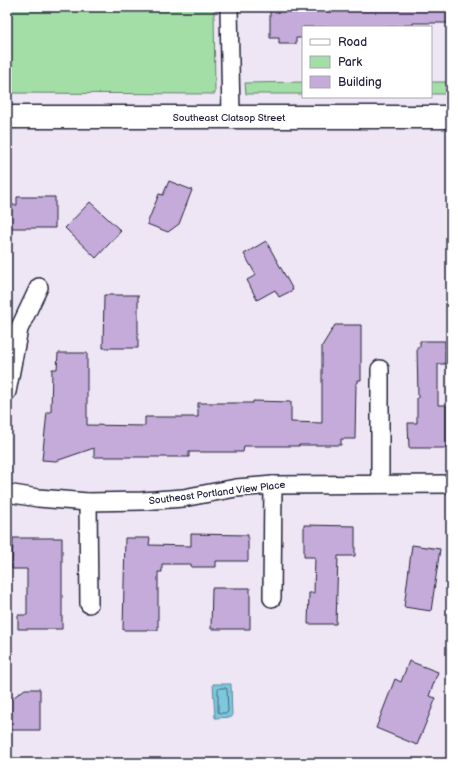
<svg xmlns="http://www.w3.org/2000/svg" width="458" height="770" viewBox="0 0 458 770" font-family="'Balsamiq Sans',sans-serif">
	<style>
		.green { fill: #a2dea6; stroke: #628070 }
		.water { fill: #7dc8dc; stroke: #59869c }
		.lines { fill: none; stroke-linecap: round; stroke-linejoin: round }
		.shore { stroke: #46647b; stroke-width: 1 }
		.building { fill: #c5abd9; stroke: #22223b }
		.street-casing { stroke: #22223b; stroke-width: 20 }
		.secondary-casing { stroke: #22223b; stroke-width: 25 }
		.street { stroke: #fff; stroke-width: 17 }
		.secondary { stroke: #fff; stroke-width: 22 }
		.labels { text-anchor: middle; stroke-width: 3.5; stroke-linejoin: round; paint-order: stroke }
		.street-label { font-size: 10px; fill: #22223b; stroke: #fff }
	</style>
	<rect width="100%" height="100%" fill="#eee6f4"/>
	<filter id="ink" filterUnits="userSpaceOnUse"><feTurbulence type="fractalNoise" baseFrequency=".025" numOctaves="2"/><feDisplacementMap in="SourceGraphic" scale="8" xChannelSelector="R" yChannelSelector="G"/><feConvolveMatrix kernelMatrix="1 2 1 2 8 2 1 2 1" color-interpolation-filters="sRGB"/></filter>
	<g filter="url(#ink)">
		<!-- green -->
		<g class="green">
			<polygon points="7,7 214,7 215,94 7,93"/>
			<polygon points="303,82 303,94 246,94 245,83"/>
			<rect x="431" y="82" width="20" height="12"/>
		</g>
		<!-- water -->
		<polygon class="water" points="213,684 231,684 232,717 215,718"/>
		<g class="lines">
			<!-- shore -->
			<polygon class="shore" points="220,688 226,688 227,689 228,711 227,713 220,713 218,712 218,690"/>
		</g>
		<!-- building -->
		<g class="building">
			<polygon points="270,7 290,7 290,10 317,11 317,7 451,7 451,23 413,23 413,25 404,25 404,27 303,27 303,38 296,38 296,44 279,44 279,38 270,38"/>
			<polygon points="169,181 192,190 179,224 168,232 147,224 159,194 163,195"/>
			<polygon points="17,197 55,197 55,228 7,228 7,205 17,205"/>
			<polygon points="90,202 121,231 96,258 65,228"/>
			<polygon points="266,241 293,290 279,297 275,290 257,300 247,280 256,275 244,254"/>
			<polygon points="104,295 138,295 138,348 103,348"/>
			<polygon points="335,325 361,325 361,380 358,380 358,383 356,383 355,439 341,439 341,445 299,445 299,446 244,446 243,452 189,452 189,457 94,457 94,448 56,461 42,460 47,412 51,412 52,369 57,369 58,353 87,353 87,425 145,426 145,417 198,417 198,403 253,403 253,401 291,402 291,422 322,423 322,346"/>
			<polygon points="420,341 445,341 445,364 438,364 438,405 446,405 446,448 409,448 408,423 417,423 417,398 418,398 417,347 420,347"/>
			<polygon points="304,525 355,526 355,556 338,556 336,624 308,624 309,593 314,593 315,557 304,557"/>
			<polygon points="191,534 248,535 248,561 216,561 216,567 191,567 191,564 162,564 162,572 158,572 158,630 123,630 125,538 150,538 149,545 191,546"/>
			<polygon points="13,538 62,538 62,629 18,629 18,615 27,615 27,569 12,569"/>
			<polygon points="412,545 440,549 431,611 404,607"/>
			<polygon points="212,588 250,588 250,629 211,629"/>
			<polygon points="409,661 438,672 429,696 436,698 417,745 376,728 395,679 401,682"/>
			<polygon points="25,689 40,689 40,730 7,730 7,702"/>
		</g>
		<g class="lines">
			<!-- street casing -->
			<g class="street-casing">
				<g id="street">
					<polyline points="229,7 231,117"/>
					<polyline points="7,392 19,329 39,287"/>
					<polyline points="380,484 380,369"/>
					<polyline points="7,493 38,498 88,502 142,501 183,498 236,488 273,485 451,484"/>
					<polyline points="88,502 89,604"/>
					<polyline points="272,598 273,485"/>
				</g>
			</g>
			<!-- secondary casing -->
			<g class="secondary-casing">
				<polyline id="secondary" points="7,117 451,117"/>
			</g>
			<!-- street -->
			<use href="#street" class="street"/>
			<!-- secondary -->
			<use href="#secondary" class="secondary"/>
		</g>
	</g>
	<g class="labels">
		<!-- street labels -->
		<g class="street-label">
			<text x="229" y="121">Southeast Clatsop Street</text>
			<text transform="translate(217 492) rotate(-7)" y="4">Southeast Portland View Place</text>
		</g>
	</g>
	<!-- margin -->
	<rect width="458" height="770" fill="none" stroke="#fff" stroke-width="24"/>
	<rect x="12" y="12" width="434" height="746" fill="none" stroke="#22223b" stroke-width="1.5" filter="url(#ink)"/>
	<!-- legend -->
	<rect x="302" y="26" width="130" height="72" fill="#ffffff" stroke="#a7a7b1"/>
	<rect x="310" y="39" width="20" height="6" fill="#ffffff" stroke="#a7a7b1"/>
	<text x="338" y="46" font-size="12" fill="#22223b">Road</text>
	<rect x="310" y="56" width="20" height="12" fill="#a2dea6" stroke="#a7a7b1"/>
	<text x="338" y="66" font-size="12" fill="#22223b">Park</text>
	<rect x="310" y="76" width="20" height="12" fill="#c5abd9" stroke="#a7a7b1"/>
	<text x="338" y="86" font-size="12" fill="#22223b">Building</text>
</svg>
